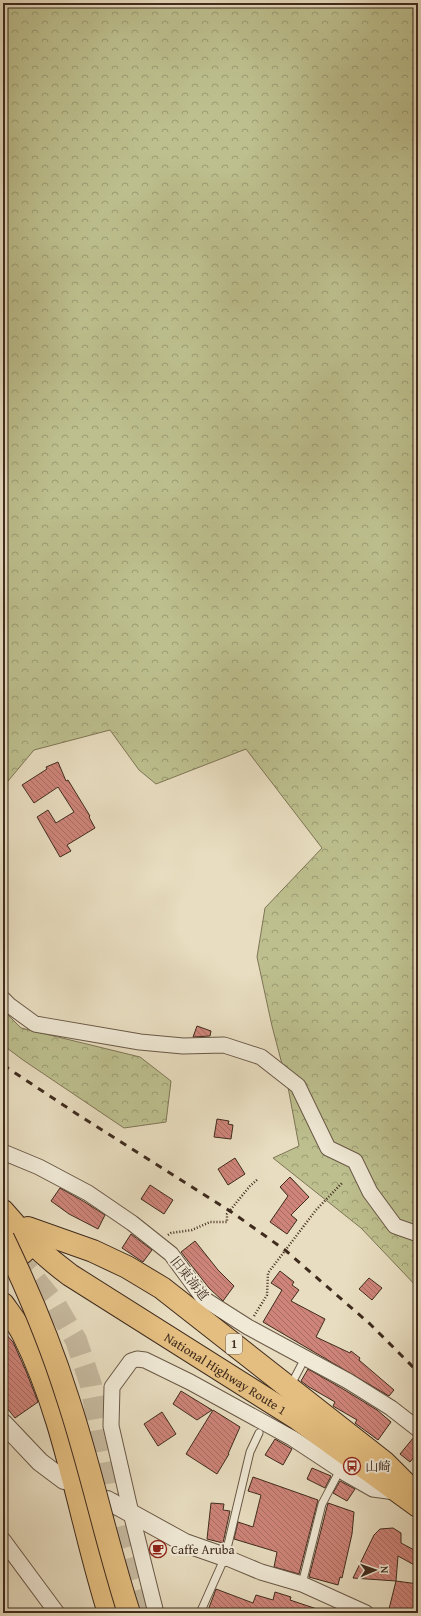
<svg xmlns="http://www.w3.org/2000/svg" width="421" height="1616" viewBox="0 0 421 1616" font-family="'Gentium Book Plus','Noto Serif JP',serif">
	<style>
		.forest { fill: url(#forest-crowns); stroke: #7e7556 }
		.building { fill: url(#building-back-hatch); stroke: #3f2b1d }
		.lines { fill: none; stroke-linecap: round; stroke-linejoin: round }
		.motorway-tunnel { stroke: #c6b99f; stroke-width: 22; stroke-dasharray: 22 11; stroke-linecap: butt }
		.service-casing { stroke: #695846; stroke-width: 9 }
		.minor-casing { stroke: #695846; stroke-width: 17 }
		.tertiary-casing { stroke: #695846; stroke-width: 20 }
		.trunk-casing { stroke: #3f2b1d; stroke-width: 24 }
		.motorway-casing { stroke: #3f2b1d; stroke-width: 24 }
		.path { stroke: #3f2b1d; stroke-width: 2.5; stroke-dasharray: 1 2; stroke-linecap: butt }
		.service { stroke: #f0e9d6; stroke-width: 7 }
		.minor { stroke: #f0e9d6; stroke-width: 15 }
		.tertiary { stroke: #f0e9d6; stroke-width: 18 }
		.trunk { stroke: #e4be80; stroke-width: 22 }
		.motorway { stroke: #e4be80; stroke-width: 22 }
		.rail { stroke: #3f2b1d; stroke-width: 3; stroke-dasharray: 7 7; stroke-linecap: butt }
		.trunk-bridge-casing { stroke: #3f2b1d; stroke-width: 24; stroke-linecap: butt }
		.trunk-bridge { stroke: #e4be80; stroke-width: 22 }
		.labels { text-anchor: middle; stroke-width: 4; stroke-linejoin: round; paint-order: stroke }
		.shield { fill: #f0e9d6; stroke: #746454; stroke-width: 1 }
		.shield-label { font-size: 12px; font-weight: bold; fill: #3f2b1d }
		.street-label { font-size: 13px; fill: #3f2b1d; stroke: #f0e9d6 }
		.poi-label { font-size: 13px; fill: #3f2b1d; stroke: #f0e9d6; text-anchor: start }
	</style>
	<defs>
		<pattern id="forest-crowns" width="20" height="18" patternUnits="userSpaceOnUse"><rect width="20" height="18" fill="#bdbf8e"/><path d="M2 6a3 3 0 1 1 6 0M12 15a3 3 0 1 1 6 0" fill="none" stroke="#9b9b73"/></pattern>
		<pattern id="building-back-hatch" width="6" height="6" patternUnits="userSpaceOnUse"><rect width="6" height="6" fill="#ce8479"/><path d="M-1 5l2 2M0 0l6 6M5-1l2 2" fill="none" stroke="#a96c63"/></pattern>
	</defs>
	<rect width="100%" height="100%" fill="#e8ddc0"/>
	<filter id="stains"><feTurbulence type="fractalNoise" baseFrequency=".005" numOctaves="4"/><feColorMatrix values="0 0 0 0 .2 0 0 0 0 .09 0 0 0 0 .02 0 0 0 .5 -.17"/></filter>
	<radialGradient id="worn" r=".72"><stop offset=".6" stop-color="#630" stop-opacity="0"/><stop offset="1" stop-color="#630" stop-opacity=".3"/></radialGradient>
	<!-- forest -->
	<g class="forest">
		<polygon points="3,3 418,3 418,1288 361,1228 273,1158 299,1146 288,1087 272,1026 257,957 265,908 322,848 246,749 156,784 139,770 110,730 34,750 3,787"/>
		<polygon points="3,1010 21,1028 140,1057 171,1081 166,1122 124,1128 23,1060 3,1045"/>
	</g>
	<!-- building -->
	<g class="building">
		<polygon points="58,762 66,781 68,780 90,816 89,817 95,828 67,845 71,851 60,857 37,817 48,810 56,823 74,812 58,787 34,803 22,785 47,769 46,767"/>
		<polygon points="197,1026 211,1031 210,1036 193,1037"/>
		<polygon points="217,1119 229,1121 228,1124 233,1125 231,1139 214,1137"/>
		<polygon points="235,1158 245,1174 228,1185 218,1169"/>
		<polygon points="290,1177 309,1197 291,1215 297,1220 287,1234 270,1222 288,1196 280,1187"/>
		<polygon points="150,1185 173,1200 164,1214 141,1199"/>
		<polygon points="60,1188 83,1201 105,1215 98,1229 69,1214 51,1201"/>
		<polygon points="131,1234 152,1250 143,1262 122,1248"/>
		<polygon points="195,1241 218,1270 234,1286 223,1301 209,1288 181,1252"/>
		<polygon points="280,1271 294,1282 292,1285 299,1290 291,1301 325,1319 316,1337 350,1353 351,1351 360,1358 359,1360 394,1390 389,1396 263,1322 282,1290 271,1283"/>
		<polygon points="369,1278 382,1288 372,1300 359,1289"/>
		<polygon points="3,1331 13,1342 26,1371 38,1402 15,1418 3,1403"/>
		<polygon points="308,1369 343,1389 377,1410 391,1422 378,1440 355,1423 357,1420 333,1406 335,1402 309,1387 301,1381"/>
		<polygon points="181,1391 212,1410 197,1420 173,1404"/>
		<polygon points="213,1410 240,1427 228,1454 229,1454 217,1474 186,1454"/>
		<polygon points="162,1412 176,1434 158,1446 144,1424"/>
		<polygon points="414,1437 418,1438 418,1452 410,1462 400,1454"/>
		<polygon points="275,1439 292,1449 283,1465 265,1455"/>
		<polygon points="312,1468 331,1476 325,1488 307,1479"/>
		<polygon points="253,1477 318,1500 299,1574 274,1567 277,1552 234,1539 238,1522 253,1527 261,1495 248,1491"/>
		<polygon points="340,1481 355,1489 347,1501 333,1493"/>
		<polygon points="211,1503 224,1504 223,1510 230,1511 223,1543 207,1539"/>
		<polygon points="328,1503 354,1512 352,1534 342,1578 340,1577 338,1585 309,1577"/>
		<polygon points="393,1528 401,1533 401,1543 418,1552 418,1567 398,1556 396,1581 418,1584 418,1613 388,1613 396,1581 353,1578 374,1535 380,1529"/>
		<polygon points="216,1589 253,1603 256,1595 273,1600 275,1592 291,1597 290,1600 323,1611 322,1613 207,1613"/>
	</g>
	<g class="lines">
		<!-- motorway-tunnel -->
		<polyline class="motorway-tunnel" points="11,1259 28,1271 55,1304 76,1340 91,1385 109,1486 145,1613"/>
		<!-- service casing -->
		<g class="service-casing">
			<g id="service">
				<polyline points="293,1381 305,1358"/>
				<polyline points="302,1584 322,1504 340,1470"/>
				<polyline points="200,1613 225,1557 250,1452 259,1433"/>
			</g>
		</g>
		<!-- minor casing -->
		<g class="minor-casing">
			<g id="minor">
				<polyline points="3,999 9,1005 35,1024 140,1042 183,1046 224,1045 261,1057 298,1086 328,1148 355,1161 370,1192 395,1226 418,1234"/>
				<polyline points="3,1152 39,1167 88,1193 132,1223 171,1254 204,1299 248,1327 348,1381 391,1408 418,1429"/>
				<polyline points="3,1540 57,1613"/>
				<polyline points="225,1557 261,1572 302,1584 366,1613"/>
				<polyline points="156,1613 131,1513 111,1426 112,1387 131,1361 137,1359 145,1360 190,1382 292,1438 345,1473 373,1489 395,1492"/>
			</g>
		</g>
		<!-- tertiary casing -->
		<g class="tertiary-casing">
			<g id="tertiary">
				<polyline points="3,1423 40,1462 64,1480"/>
				<polyline points="107,1500 185,1543 225,1557"/>
			</g>
		</g>
		<!-- trunk casing -->
		<g class="trunk-casing">
			<g id="trunk">
				<path id="s1" d="M3,1211C23,1235 44,1256 70,1275L298,1419L418,1506"/>
			</g>
		</g>
		<!-- motorway casing -->
		<g class="motorway-casing">
			<g id="motorway">
				<polyline points="28,1228 93,1251 127,1267 162,1288 385,1463 418,1496"/>
				<polyline points="3,1258 22,1253 32,1244"/>
				<path d="M3,1304C10,1314 18,1324 23,1334C66,1419 80,1522 109,1613"/>
			</g>
		</g>
		<!-- path -->
		<g class="path">
			<polyline points="168,1235 171,1233 192,1230 210,1222 227,1222 227,1214 250,1186 258,1179"/>
			<polyline points="254,1316 267,1295 268,1273 316,1210 342,1183"/>
		</g>
		<!-- service -->
		<use href="#service" class="service"/>
		<!-- minor -->
		<use href="#minor" class="minor"/>
		<!-- tertiary -->
		<use href="#tertiary" class="tertiary"/>
		<!-- trunk -->
		<use href="#trunk" class="trunk"/>
		<!-- motorway -->
		<use href="#motorway" class="motorway"/>
		<!-- rail -->
		<polyline class="rail" points="3,1065 80,1116 230,1211 285,1250 370,1324 418,1372"/>
		<!-- trunk-bridge casing -->
		<g class="trunk-bridge-casing">
			<path id="trunk-bridge" d="M3,1238C28,1290 50,1342 67,1396C91,1468 106,1542 129,1613"/>
		</g>
		<!-- trunk-bridge -->
		<use href="#trunk-bridge" class="trunk-bridge"/>
	</g>
	<!-- icons -->
	<defs>
		<g id="bus-ring" transform="scale(0.9)"><circle r="9.5" fill="#f0e9d6" stroke="#8f2418" stroke-width="1.5"/><path d="M-5-6H5V4H4V6H2V4H-2V6H-4V4H-5ZM-3.5-4V0h7V-4ZM-3.5 1.2v1.5H-2V1.2ZM2 1.2v1.5H3.5V1.2Z" fill="#8f2418"/></g>
		<g id="cafe-ring" transform="scale(0.9)"><circle r="9.5" fill="#f0e9d6" stroke="#8f2418" stroke-width="1.5"/><path d="M-5.5-4.5H6V0H3Q3 3.5 0 3.5H-2.5Q-5.5 3.5-5.5 0ZM3-3.2v2h1.7v-2ZM-6 4.5H4V6H-6Z" fill="#8f2418"/></g>
	</defs>
	<g fill-rule="evenodd">
		<use href="#bus-ring" x="352" y="1466"/>
		<use href="#cafe-ring" x="158" y="1549"/>
	</g>
	<g class="labels">
		<!-- shield labels -->
		<rect class="shield" x="226" y="1334" width="16" height="20" rx="3"/>
		<g class="shield-label">
			<text x="234" y="1348">1</text>
		</g>
		<!-- street labels -->
		<g class="street-label">
			<text transform="translate(190 1278) rotate(51)" y="5">旧東海道</text>
			<text dy="5" stroke="none"><textPath href="#s1" startOffset="277">National Highway Route 1</textPath></text>
		</g>
		<!-- poi labels -->
		<g class="poi-label">
			<text x="365" y="1471">山崎</text>
			<text x="171" y="1554">Caffe Aruba</text>
		</g>
	</g>
	<!-- margin -->
	<rect width="421" height="1616" fill="none" stroke="#e8ddc0" stroke-width="16"/>
	<rect x="4" y="4" width="413" height="1608" fill="none" stroke="#3f2b1d" stroke-width="2"/>
	<rect x="8" y="8" width="405" height="1600" fill="none" stroke="#3f2b1d"/>
	<!-- north arrow -->
	<g transform="translate(375 1570) rotate(88)" stroke="#f0e9d6" stroke-width="3" paint-order="stroke">
	<path d="M0-3L7 15L0 10L-7 15Z" fill="#3f2b1d"/>
	<text y="-6" font-size="11" font-weight="bold" text-anchor="middle" fill="#3f2b1d">N</text>
	</g>
	<rect width="100%" height="100%" filter="url(#stains)"/>
	<rect width="100%" height="100%" fill="url(#worn)"/>
</svg>
